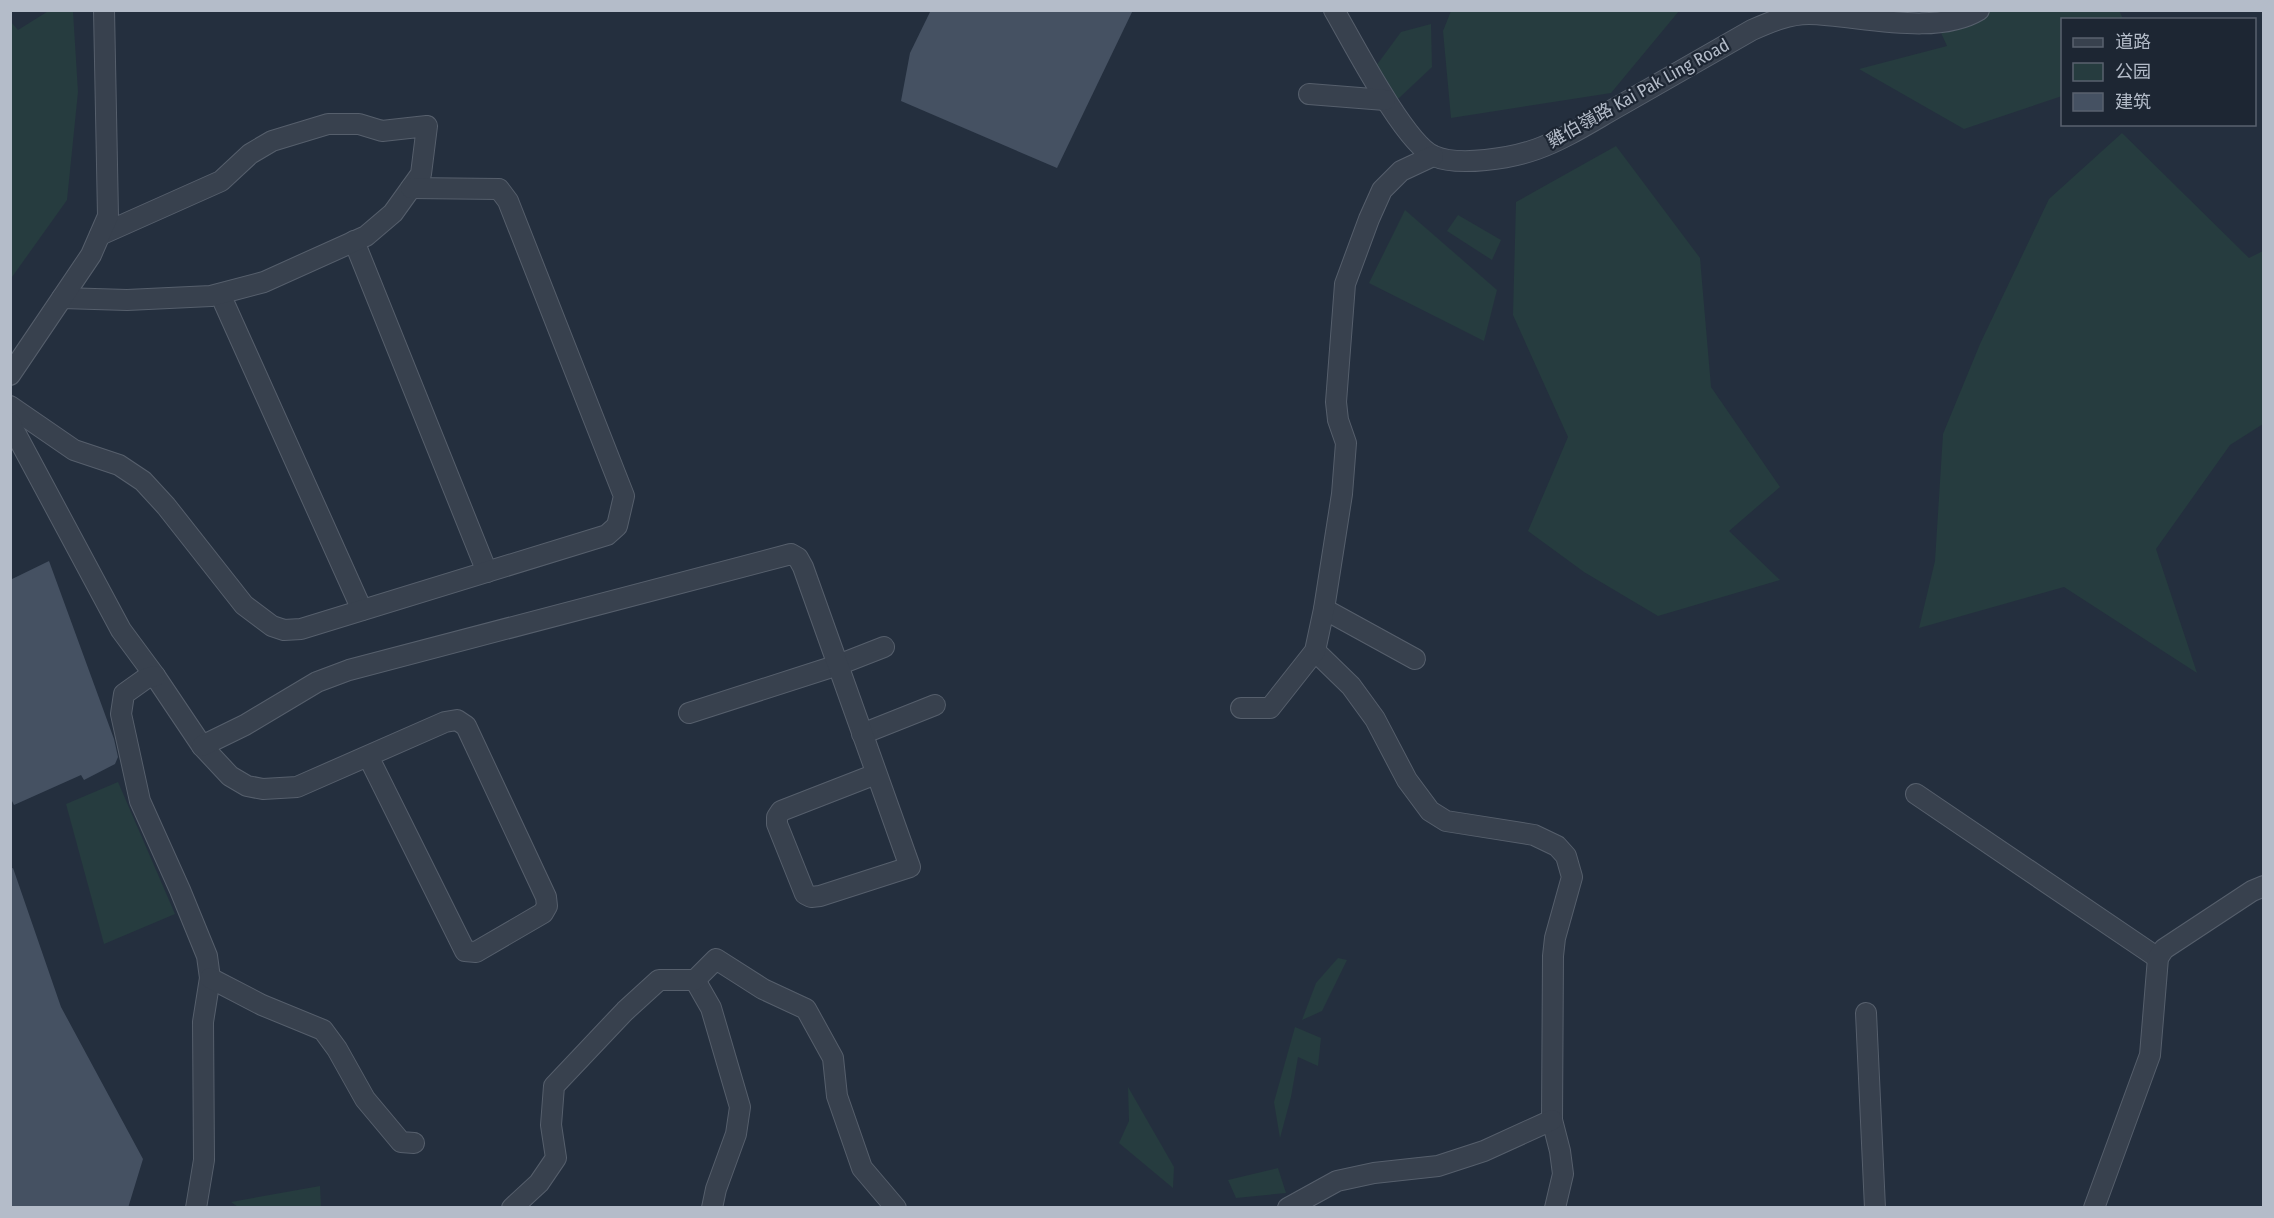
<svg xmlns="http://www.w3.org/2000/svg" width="2274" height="1218" viewBox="0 0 2274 1218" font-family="'Fira Sans Condensed','Noto Sans SC',sans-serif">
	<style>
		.green { fill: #263c3f }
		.building { fill: #455162 }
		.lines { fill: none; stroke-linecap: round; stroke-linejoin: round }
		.minor-casing { stroke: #565f6c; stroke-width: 22 }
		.minor { stroke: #38414e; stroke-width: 20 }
		.labels { text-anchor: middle; stroke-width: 4.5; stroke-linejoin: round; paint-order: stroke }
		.street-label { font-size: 18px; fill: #b4bcc9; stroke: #1d2633 }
	</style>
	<rect width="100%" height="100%" fill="#242f3e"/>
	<!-- green -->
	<g class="green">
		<polygon points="50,10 73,11 78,92 67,200 12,277 11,22 18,30"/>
		<polygon points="2119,10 2123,19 2062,20 2062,96 1964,129 1859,69 1947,46 1931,11"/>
		<polygon points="1451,11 1451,10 1679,11 1611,93 1451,118 1443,31"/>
		<polygon points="1431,24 1432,67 1398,99 1376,66 1401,32"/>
		<polygon points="2122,133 2249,258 2263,251 2263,424 2230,445 2156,549 2197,673 2064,587 1919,628 1935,561 1943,434 1980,344 2049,199"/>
		<polygon points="1616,146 1700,258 1711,387 1780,487 1729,531 1780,580 1658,616 1584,572 1528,531 1568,437 1513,315 1516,202"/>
		<polygon points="1405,210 1497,290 1484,341 1369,283"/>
		<polygon points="1458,215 1501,240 1492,260 1447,231"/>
		<polygon points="118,782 175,914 104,944 66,804"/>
		<polygon points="1338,958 1347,960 1322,1011 1302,1020 1316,983"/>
		<polygon points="1295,1027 1321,1038 1318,1066 1298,1057 1291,1097 1280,1138 1274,1102"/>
		<polygon points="1128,1087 1174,1167 1173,1188 1119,1143 1129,1121"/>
		<polygon points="1278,1168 1286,1193 1236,1198 1228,1180"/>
		<polygon points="320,1186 321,1207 238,1207 231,1202"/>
	</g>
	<!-- building -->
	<g class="building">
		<polygon points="931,10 1133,10 1057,168 901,101 910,53"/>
		<polygon points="49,561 114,739 118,757 115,764 84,780 81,775 14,805 10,797 10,580"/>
		<polygon points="13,868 61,1007 143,1159 128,1208 10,1208 10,869"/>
	</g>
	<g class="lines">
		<!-- minor casing -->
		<g class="minor-casing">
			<g id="minor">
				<path d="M1334,10C1352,41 1405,144 1434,156C1459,167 1512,158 1537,149C1567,138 1594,120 1621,105C1665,80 1709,55 1752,30C1770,22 1789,14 1809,14C1858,15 1935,37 1979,10"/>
				<polyline points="1309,94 1385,100"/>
				<polyline points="354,241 487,572"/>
				<polyline points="220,294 362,610"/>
				<polyline points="62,298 127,300 211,296 264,282 366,236 393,213 421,174 427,126 382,131 359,124 328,124 272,141 250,154 221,181 100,235"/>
				<polyline points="10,375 91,255 108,216 104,10"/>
				<polyline points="10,406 74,450 119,465 143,481 166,506 244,605 272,626 284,630 301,629 607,535 617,526 624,496 508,201 499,189 411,188"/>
				<polyline points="10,423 121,630 155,676 202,746 230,776 247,786 263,789 297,787 445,722 457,720 466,726 546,897 547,906 543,913 476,952 465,951 368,756"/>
				<polyline points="1324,609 1415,659"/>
				<polyline points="1315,651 1351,686 1375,719 1407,780 1430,811 1446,821 1534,835 1557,846 1566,856 1572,877 1555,938 1553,956 1552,1120 1560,1151 1563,1174 1555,1208"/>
				<polyline points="155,676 145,679 124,694 121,714 140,801 180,890 207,956 210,978 203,1022 204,1160 196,1208"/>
				<polyline points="1241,708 1270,708 1315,651 1324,609 1342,494 1346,443 1338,420 1336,402 1345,284 1369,219 1382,190 1401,171 1433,156"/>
				<polyline points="689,713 838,665 884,647"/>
				<polyline points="862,734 935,705"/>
				<polyline points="202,746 245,725 317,682 349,670 791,554 798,558 803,567 910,867 820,896 811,897 805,894 777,824 777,817 781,811 876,774"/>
				<polyline points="1916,794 2158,958"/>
				<polyline points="210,978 262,1005 323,1030 337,1049 365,1099 401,1142 414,1143"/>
				<polyline points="695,980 711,1008 740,1107 736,1134 716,1189 712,1208"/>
				<polyline points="1866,1013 1875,1208"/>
				<polyline points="512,1208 539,1183 556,1158 551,1125 554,1086 625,1011 659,980 695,980 716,959 763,989 806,1009 833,1058 837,1096 862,1168 896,1208"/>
				<polyline points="1288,1208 1337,1181 1374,1173 1438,1166 1484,1151 1552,1120"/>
				<polyline points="2094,1208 2150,1055 2158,958 2164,949 2252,891 2264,886"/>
			</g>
		</g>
		<!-- minor -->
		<use href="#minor" class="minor"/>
	</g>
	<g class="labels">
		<!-- street labels -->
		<g class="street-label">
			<text transform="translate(1638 93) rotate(-29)" y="6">雞伯嶺路 Kai Pak Ling Road</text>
		</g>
	</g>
	<!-- border -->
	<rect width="2274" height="1218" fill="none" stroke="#b4bcc9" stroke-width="24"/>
	<!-- legend -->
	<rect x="2061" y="18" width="195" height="108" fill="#1d2633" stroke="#59626f" stroke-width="1.5"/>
	<rect x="2073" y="38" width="30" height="9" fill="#38414e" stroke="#59626f" stroke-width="1.5"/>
	<text x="2115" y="48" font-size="18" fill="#b4bcc9">道路</text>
	<rect x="2073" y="63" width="30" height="18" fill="#263c3f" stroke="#59626f" stroke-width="1.5"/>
	<text x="2115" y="78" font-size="18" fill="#b4bcc9">公园</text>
	<rect x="2073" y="93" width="30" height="18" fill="#455162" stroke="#59626f" stroke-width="1.5"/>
	<text x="2115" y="108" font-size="18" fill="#b4bcc9">建筑</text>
</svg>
